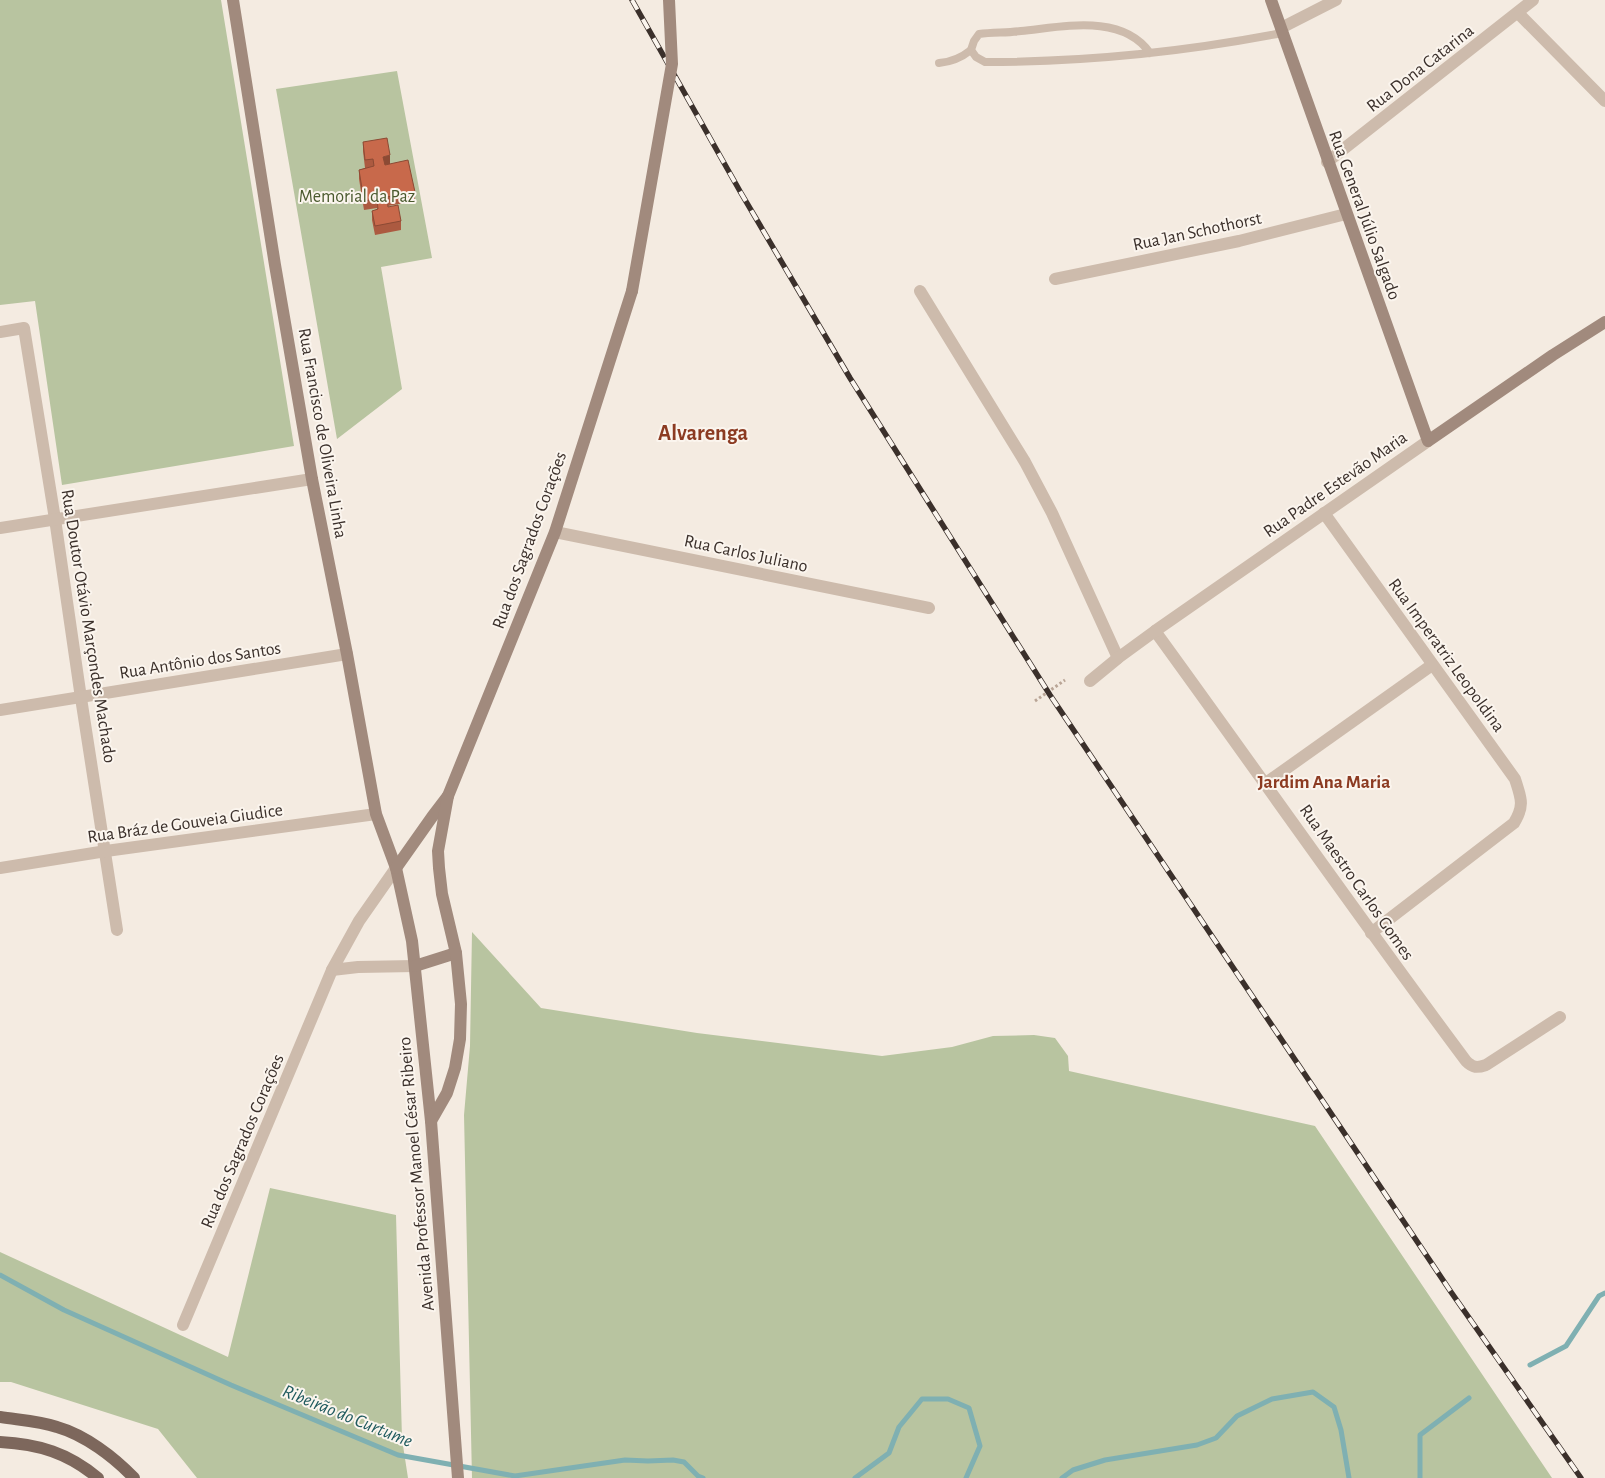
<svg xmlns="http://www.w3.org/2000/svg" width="1605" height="1478" viewBox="0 0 1605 1478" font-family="'Alegreya Sans',sans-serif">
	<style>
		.green { fill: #b8c4a0 }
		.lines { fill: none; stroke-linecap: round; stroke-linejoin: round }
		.stream { stroke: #7fb0b2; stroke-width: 5 }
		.path { stroke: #b9a596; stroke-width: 3; stroke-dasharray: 2.5 2.5; stroke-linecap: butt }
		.lane { stroke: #cdbbac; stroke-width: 8 }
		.street { stroke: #cdbbac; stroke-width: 12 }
		.secondary { stroke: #a18a7d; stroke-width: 12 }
		.primary { stroke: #7d675c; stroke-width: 12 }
		.rail-casing { stroke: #3b302b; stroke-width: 5.5 }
		.rail { stroke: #fbf5ee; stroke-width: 4; stroke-dasharray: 11; stroke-linecap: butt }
		.secondary-bridge { stroke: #a18a7d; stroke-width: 12 }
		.wall { fill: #ac5a40 }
		.shaded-wall { fill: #8c4a34 }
		.building { fill: #c8694b; stroke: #8c4a34 }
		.labels { text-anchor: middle; stroke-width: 4; stroke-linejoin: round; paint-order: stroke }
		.street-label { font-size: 18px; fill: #3b302b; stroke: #fbf5ee }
		.park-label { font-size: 18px; fill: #4a5a2e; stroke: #fbf5ee }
		.neighbourhood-label { font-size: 19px; font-weight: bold; fill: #8c3b22; stroke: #fbf5ee }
		.water-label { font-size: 19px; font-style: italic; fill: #1f5a5e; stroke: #fbf5ee }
		.district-label { font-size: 22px; font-weight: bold; fill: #8c3b22; stroke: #fbf5ee }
	</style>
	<rect width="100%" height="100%" fill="#f4ebe1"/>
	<!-- green -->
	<g class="green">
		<polygon points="0,0 221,0 294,446 62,485 35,301 0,305"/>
		<polygon points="397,71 432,258 381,267 402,389 337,439 276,89"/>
		<polygon points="472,932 541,1008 697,1033 882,1056 952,1047 993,1036 1034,1035 1055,1038 1068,1056 1069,1071 1315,1126 1552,1478 472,1478 464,1115 470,1046"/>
		<polygon points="270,1188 396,1215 402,1439 408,1478 197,1478 158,1429 11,1382 0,1382 0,1252 228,1357"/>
	</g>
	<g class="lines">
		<!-- stream -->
		<g class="stream">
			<polyline points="0,1275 64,1310 231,1385 398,1455 515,1476 625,1460 648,1461 673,1460 684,1462 698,1476 703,1478"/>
			<polyline points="1530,1365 1566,1346 1599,1296 1605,1293"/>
			<polyline points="855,1478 889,1453 899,1427 922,1399 948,1399 969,1408 980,1446 966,1478"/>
			<polyline points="1062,1478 1073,1470 1105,1460 1197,1445 1216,1438 1237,1416 1272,1399 1313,1392 1334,1407 1341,1430 1349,1478"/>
			<polyline points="1420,1478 1420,1435 1469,1398"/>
		</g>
		<!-- path -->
		<polyline class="path" points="1035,701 1065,680"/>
		<!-- lane -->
		<g class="lane">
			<path d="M1150,53C1122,13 1063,27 1021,31C1007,33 993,32 979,34L974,41L971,50L976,57L985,62C1084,62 1184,52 1282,33"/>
			<path d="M939,63C952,62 961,58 971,50"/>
		</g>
		<!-- street -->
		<g class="street">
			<polyline points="1518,13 1605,101"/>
			<polyline points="1281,28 1336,0"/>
			<polyline points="1327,162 1533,0"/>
			<polyline points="1055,279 1239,241 1346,214"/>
			<polyline points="920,291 1025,462 1052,513 1118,658"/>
			<polyline points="0,332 24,328 55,519 81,698 117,930"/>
			<path d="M1324,513L1515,779C1521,798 1525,805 1514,823L1371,933"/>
			<polyline points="0,528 312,479"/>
			<polyline points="555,532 929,608"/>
			<path d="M1155,631C1259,774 1360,919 1466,1061C1473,1068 1477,1068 1486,1065L1560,1017"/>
			<polyline points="1090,681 1118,658 1155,631 1428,441"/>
			<polyline points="0,710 347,654"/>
			<polyline points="1266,783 1432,665"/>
			<polyline points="0,868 106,851 376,814"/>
			<polyline points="332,970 358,967 415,966"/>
			<polyline points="183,1325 332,970 359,921 396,868"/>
		</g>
		<!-- secondary -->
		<g class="secondary">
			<polyline points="233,0 275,265 312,479 347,654 376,814 396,868 412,941 431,1121 458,1478"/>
			<polyline points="1271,0 1428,441 1553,355 1605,322"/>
			<polyline points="396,868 432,817 448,796"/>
			<polyline points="415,966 456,953"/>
			<polyline points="431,1121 447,1093 455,1068 460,1039 461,1004 456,953 442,894 439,868 438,851 448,796 555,532 632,291"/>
		</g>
		<!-- primary -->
		<g class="primary">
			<path d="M0,1417C19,1420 39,1421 57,1427C85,1435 114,1457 134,1478"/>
			<path d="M0,1442C39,1444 68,1453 98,1478"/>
		</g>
		<!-- rail casing -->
		<g class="rail-casing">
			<polyline id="rail" points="632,0 741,193 850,378 1050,695 1451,1292 1581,1478"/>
		</g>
		<!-- rail -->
		<use href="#rail" class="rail"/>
		<!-- secondary-bridge -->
		<polyline class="secondary-bridge" points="632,291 672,64 669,0"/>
	</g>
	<!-- wall -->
	<polygon class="wall" points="363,142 390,164 415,192 415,201 388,206 401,221 401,230 375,235 372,220 372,211 377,210 377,208 364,210 359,179 359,170 365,168 363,151"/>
	<!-- shaded-wall -->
	<polygon class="shaded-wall" points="390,155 390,164 383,165 383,157"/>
	<!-- building -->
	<polygon class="building" points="387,138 390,155 383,157 385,165 408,160 415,192 387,197 388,207 398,205 401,221 375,226 372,211 378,209 377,199 364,201 359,170 374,166 373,159 365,160 363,142"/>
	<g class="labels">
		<!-- street labels -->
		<g class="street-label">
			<text transform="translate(1420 68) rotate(-38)" y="6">Rua Dona Catarina</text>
			<text transform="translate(1365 215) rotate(70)" y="6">Rua General Júlio Salgado</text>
			<text transform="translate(1197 231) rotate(-12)" y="6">Rua Jan Schothorst</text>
			<text transform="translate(323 433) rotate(80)" y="6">Rua Francisco de Oliveira Linha</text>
			<text transform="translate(1335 484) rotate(-35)" y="6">Rua Padre Estevão Maria</text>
			<text transform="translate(529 540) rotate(-70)" y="6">Rua dos Sagrados Corações</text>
			<text transform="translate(746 553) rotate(12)" y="6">Rua Carlos Juliano</text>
			<text transform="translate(89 626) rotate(81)" y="6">Rua Doutor Otávio Marçondes Machado</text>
			<text transform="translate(1447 655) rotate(54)" y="6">Rua Imperatriz Leopoldina</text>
			<text transform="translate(200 660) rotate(-9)" y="6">Rua Antônio dos Santos</text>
			<text transform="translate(185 823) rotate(-8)" y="6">Rua Bráz de Gouveia Giudice</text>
			<text transform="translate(1357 882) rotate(55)" y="6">Rua Maestro Carlos Gomes</text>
			<text transform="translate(242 1141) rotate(-67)" y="6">Rua dos Sagrados Corações</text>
			<text transform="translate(416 1174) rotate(-95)" y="6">Avenida Professor Manoel César Ribeiro</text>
		</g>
		<!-- park labels -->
		<g class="park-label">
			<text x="357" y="202">Memorial da Paz</text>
		</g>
		<!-- neighbourhood labels -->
		<g class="neighbourhood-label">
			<text x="1324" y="788">Jardim Ana Maria</text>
		</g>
		<!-- water labels -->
		<g class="water-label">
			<text transform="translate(348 1415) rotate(22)" y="7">Ribeirão do Curtume</text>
		</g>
		<!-- district labels -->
		<g class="district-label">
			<text x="703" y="440">Alvarenga</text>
		</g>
	</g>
</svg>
